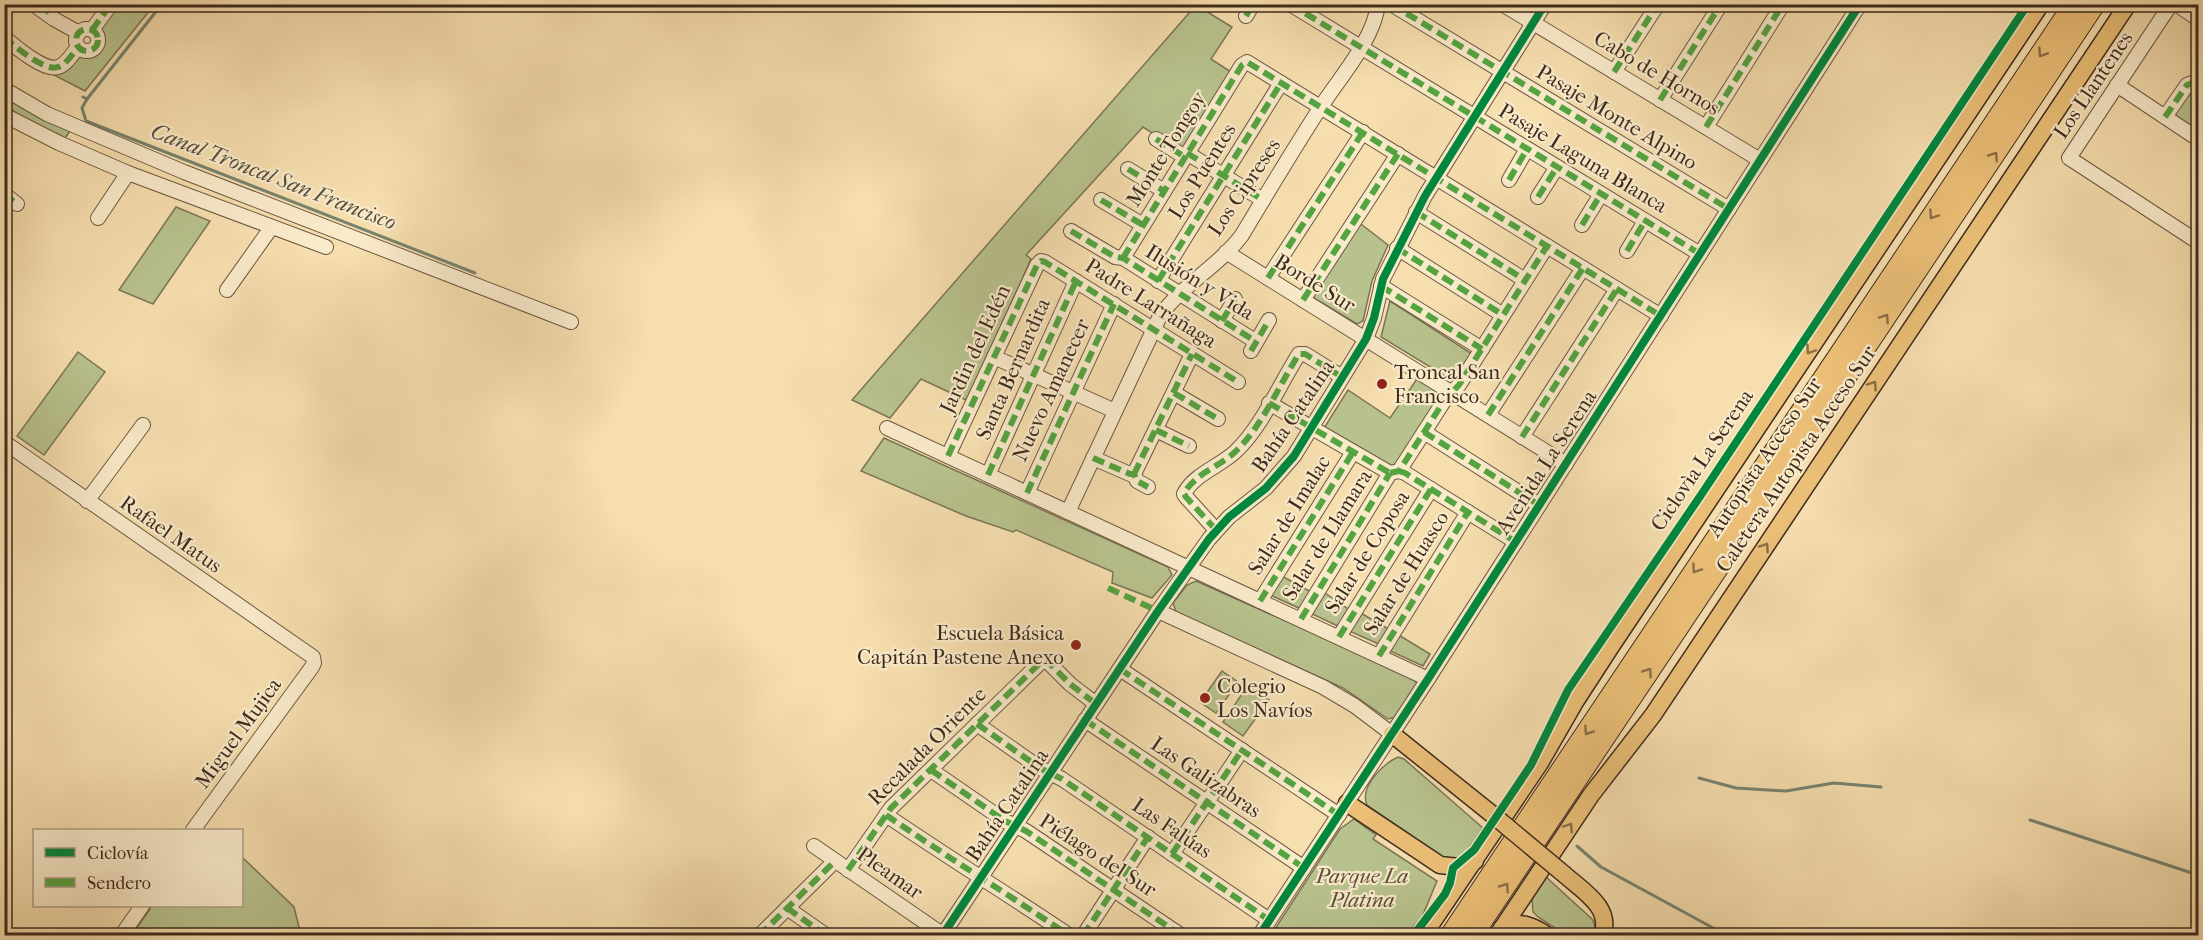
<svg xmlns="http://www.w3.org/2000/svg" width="2203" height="940" font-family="'IM FELL French Canon',serif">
<rect width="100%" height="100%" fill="#f6deae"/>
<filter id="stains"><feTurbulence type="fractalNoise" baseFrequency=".00333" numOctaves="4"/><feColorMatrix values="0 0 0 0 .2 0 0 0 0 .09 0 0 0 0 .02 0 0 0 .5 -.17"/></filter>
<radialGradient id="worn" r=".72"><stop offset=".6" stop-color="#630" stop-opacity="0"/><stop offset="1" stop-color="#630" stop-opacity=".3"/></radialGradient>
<!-- green -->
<g fill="#b8c28e" stroke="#7b7656" stroke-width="1.5">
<path d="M116 5H154L85 91 52 74 79 54C90 57 97 53 101 43L97 28Z"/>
<polygon points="1196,5 1232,27 1211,59 1231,72 1182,152 1143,127 1026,255 1031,259 968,401 921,379 890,418 852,400"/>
<polygon points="2195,90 2198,92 2198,131 2174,114 2189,91"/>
<polygon points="4,97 7,99 70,131 65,138 28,121 5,105"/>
<polygon points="176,207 210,221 153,304 119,290"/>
<polygon points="1357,221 1388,245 1372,281 1363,321 1357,324 1314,298 1313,291"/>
<polygon points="1390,301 1472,354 1453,381 1381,337"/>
<polygon points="78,352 105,372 44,455 17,436"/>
<polygon points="1417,379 1443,395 1397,468 1390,470 1324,428 1348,390 1390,418"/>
<polygon points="884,438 1168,567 1172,575 1152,598 1112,583 1113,572 1016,530 1013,532 966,516 861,471"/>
<polygon points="1280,575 1313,593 1303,610 1268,594"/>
<polygon points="1196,581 1411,677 1418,684 1396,717 1388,719 1343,688 1176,612 1173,603 1187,585"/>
<polygon points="1322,591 1351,611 1342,628 1308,612"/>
<polygon points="1359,612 1390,630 1381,645 1347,630"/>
<polygon points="1397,634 1430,654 1423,666 1388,650"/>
<polygon points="1222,671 1238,682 1216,713 1200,702"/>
<polygon points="1248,685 1269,700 1243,736 1223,722"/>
<path d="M1398 757 1404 759 1483 828C1474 841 1466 858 1449 861L1367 805C1359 787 1383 764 1398 757Z"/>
<polygon points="1354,819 1376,835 1373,839 1437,881 1422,917 1406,935 1271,935 1340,829"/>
<polygon points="242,857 294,907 301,935 132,935 152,906 242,906"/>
<polygon points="1545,876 1593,920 1595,927 1591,935 1566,935 1538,917 1533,912 1532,899"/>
</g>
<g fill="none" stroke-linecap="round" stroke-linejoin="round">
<!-- stream -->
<g stroke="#77836f" stroke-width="3">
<polyline points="83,97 87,99 82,108 86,121 475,273"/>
<polyline points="87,99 162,4"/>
<polyline points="1699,778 1736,788 1786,791 1834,783 1881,787"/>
<polyline points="2030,820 2198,875"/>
<polyline points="1577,846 1601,867 1728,936"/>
</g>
<!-- minor casing -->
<g stroke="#6c5841" stroke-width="16">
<g id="minor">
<polyline points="33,4 54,19 79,33"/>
<polyline points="1290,4 1700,254"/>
<polyline points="1391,4 1729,209"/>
<polyline points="1502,4 1760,160"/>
<polyline points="2171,4 2069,158 2198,242"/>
<polyline points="2176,4 2198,19"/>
<polyline points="2198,4 2198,5"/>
<polyline points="1246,16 1253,4"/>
<circle cx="87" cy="40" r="11"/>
<polyline points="92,30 111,4"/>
<path d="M4 37C14 46 45 72 58 67 66 65 73 53 78 47"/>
<polyline points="1614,72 1658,4"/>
<polyline points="2117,85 2198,139"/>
<polyline points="4,89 47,114 184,172 571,322"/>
<polyline points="1660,100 1721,4"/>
<polyline points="4,115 59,143 128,173 326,247"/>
<polyline points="2165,117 2187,85 2192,83 2198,87"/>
<polyline points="1706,127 1783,4"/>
<polyline points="1156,139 1185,157"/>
<polyline points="1187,153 1263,200"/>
<polyline points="1128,169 1164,191"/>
<polyline points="1509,180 1527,149"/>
<polyline points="4,194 17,204"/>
<polyline points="1538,197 1557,167"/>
<polyline points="1101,200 1143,225"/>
<polyline points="1416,212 1525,280"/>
<polyline points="98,218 128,173"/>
<polyline points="1582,225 1601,194"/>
<polyline points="1071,231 1115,257 1123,258 1255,341"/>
<polyline points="1397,248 1503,315"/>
<polyline points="1627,251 1645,221"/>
<polyline points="1226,252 1566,464"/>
<polyline points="1123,258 1242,65 1247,62 1661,316"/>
<polyline points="1268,278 1363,132"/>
<polyline points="1158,281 1281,83"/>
<polyline points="1381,286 1482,349"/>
<polyline points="227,290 271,228"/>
<polyline points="1303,300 1398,154"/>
<polyline points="1222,321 1235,299"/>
<polyline points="1251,351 1269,320"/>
<polyline points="994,357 1115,411"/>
<polyline points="1174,393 1218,419"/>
<polyline points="1269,403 1390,473"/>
<polyline points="1488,415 1583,268"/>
<polyline points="887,428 1428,679"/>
<polyline points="1156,430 1189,446"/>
<polyline points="1424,432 1539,505"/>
<polyline points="1522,437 1617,289"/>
<polyline points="4,442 313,657 314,663 312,667 193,830"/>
<polyline points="948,456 1037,265 1041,261 1045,262 1238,382"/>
<polyline points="1093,458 1130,474 1134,474 1137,481 1148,487"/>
<polyline points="1399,471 1405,473 1516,542"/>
<polyline points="1390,473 1399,471 1446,398 1459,385 1547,246"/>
<polyline points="1134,474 1192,354"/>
<polyline points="988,475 1076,281"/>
<polyline points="1027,493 1114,304"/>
<polyline points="87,501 143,425"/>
<path d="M1068 512 1160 316C1183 284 1219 266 1242 235 1268 192 1294 148 1322 105 1341 76 1374 39 1378 4"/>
<path d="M1216 530 1186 497 1184 494C1193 475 1220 466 1235 452 1262 427 1279 385 1299 354H1305L1342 377"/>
<polyline points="1260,601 1353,452"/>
<polyline points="1158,611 1323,687 1355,706 1392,734"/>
<polyline points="1301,619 1390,473"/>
<polyline points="1339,637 1431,489"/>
<polyline points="1379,656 1468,512"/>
<polyline points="1120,669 1339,815"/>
<polyline points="1085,720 1304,868"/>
<polyline points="977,724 1040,768 1062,779 1269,920"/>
<polyline points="931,770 1005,821 1026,831 1182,936"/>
<path d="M886 815C946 856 1009 895 1070 936"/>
<polyline points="814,846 942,934"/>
<polyline points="1172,854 1242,750"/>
<polyline points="848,870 891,808 1042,661 1048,662 1070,684 1096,704"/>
<polyline points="787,908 827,936"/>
<polyline points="121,936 142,906"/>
<polyline points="759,936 835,861"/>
<polyline points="942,936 1158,611 1209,539 1229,517 1266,488 1294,456 1366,339 1374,318 1383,279 1425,196 1545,4"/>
<polyline points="1083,936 1148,837"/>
<polyline points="1259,936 1428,679 1860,4"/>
</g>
</g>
<!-- major casing -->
<g stroke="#3e2b1d" stroke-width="19">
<g id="major">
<polyline points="1392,734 1493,815"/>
<polyline points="1347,803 1440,865 1459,867 1475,861"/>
<path d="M1565 875C1583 891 1613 908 1602 936"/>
<path d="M1502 928C1519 920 1532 925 1548 936"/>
<polyline points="1423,936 1540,763 1575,702 1612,645 2041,4"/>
<polyline points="1497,936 1591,795 1653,715 2128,4"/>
</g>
</g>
<!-- highway casing -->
<g stroke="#3e2b1d" stroke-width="22">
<g id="highway">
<polyline points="1450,936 2074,4"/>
<polyline points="1472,936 2095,4"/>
</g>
</g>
<!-- minor -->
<use href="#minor" stroke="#f9eaca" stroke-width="14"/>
<!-- major -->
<use href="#major" stroke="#ebbf77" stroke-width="16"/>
<!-- highway -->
<use href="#highway" stroke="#ebbf77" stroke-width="20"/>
<!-- major-bridge casing -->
<g stroke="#3e2b1d" stroke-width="19" stroke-linecap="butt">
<polyline id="major-bridge" points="1493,815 1565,875"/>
</g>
<!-- major-bridge -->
<use href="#major-bridge" stroke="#ebbf77" stroke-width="16"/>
<!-- quiet -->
<g stroke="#54a441" stroke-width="6" stroke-dasharray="12 6" stroke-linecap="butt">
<polyline points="1290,4 1700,254"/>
<polyline points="1391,4 1729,209"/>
<polyline points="45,13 51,4"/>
<polyline points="1246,16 1253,4"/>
<circle cx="87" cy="40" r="11"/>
<polyline points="92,30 111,4"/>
<path d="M4 37C14 46 45 72 58 67 66 65 73 53 78 47"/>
<polyline points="1614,72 1658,4"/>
<polyline points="1660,100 1721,4"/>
<polyline points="2165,117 2187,85 2192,83 2198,87"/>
<polyline points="1706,127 1783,4"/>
<polyline points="1156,139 1185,157"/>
<polyline points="1187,153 1263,200"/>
<polyline points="1128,169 1164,191"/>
<polyline points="1509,180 1527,149"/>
<polyline points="4,194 17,204"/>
<polyline points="1538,197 1557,167"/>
<polyline points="1101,200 1143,225"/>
<polyline points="1416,212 1525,280"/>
<polyline points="1582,225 1601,194"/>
<polyline points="1071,231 1115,257 1123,258 1255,341"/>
<polyline points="1397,248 1503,315"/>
<polyline points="1627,251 1645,221"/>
<polyline points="1123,258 1242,65 1247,62 1661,316"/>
<polyline points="1268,278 1363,132"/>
<polyline points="1158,281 1281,83"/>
<polyline points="1381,286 1482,349"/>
<polyline points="1303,300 1398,154"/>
<polyline points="1222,321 1235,299"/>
<polyline points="1251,351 1269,320"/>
<polyline points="1174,393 1218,419"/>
<polyline points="1269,403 1390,473"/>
<polyline points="1488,415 1583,268"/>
<polyline points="1156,430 1189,446"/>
<polyline points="1424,432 1539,505"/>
<polyline points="1522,437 1617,289"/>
<polyline points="948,456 1037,265 1041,261 1045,262 1238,382"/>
<polyline points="1093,458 1130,474 1134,474 1137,481 1148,487"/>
<polyline points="1399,471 1405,473 1516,542"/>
<polyline points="1390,473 1399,471 1446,398 1459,385 1547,246"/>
<polyline points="1134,474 1192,354"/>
<polyline points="988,475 1076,281"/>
<polyline points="1027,493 1114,304"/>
<path d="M1216 530 1186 497 1184 494C1193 475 1220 466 1235 452 1262 427 1279 385 1299 354H1305L1342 377"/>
<polyline points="1108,588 1158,611"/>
<polyline points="1260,601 1353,452"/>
<polyline points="1301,619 1390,473"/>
<polyline points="1339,637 1431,489"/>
<polyline points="1379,656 1468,512"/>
<polyline points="1120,669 1339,815"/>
<polyline points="1085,720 1304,868"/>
<polyline points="977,724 1040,768 1062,779 1269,920"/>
<polyline points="931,770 1005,821 1026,831 1182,936"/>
<path d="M886 815C946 856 1009 895 1070 936"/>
<polyline points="1172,854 1242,750"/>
<polyline points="848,870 891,808 1042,661 1048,662 1070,684 1096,704"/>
<polyline points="787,908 827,936"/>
<polyline points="759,936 835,861"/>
<polyline points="1083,936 1148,837"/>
</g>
<!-- cycleway casing -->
<g stroke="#f9eaca" stroke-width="11">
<g id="cycleway">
<polyline points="942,936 1158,611 1209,539 1229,517 1266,488 1294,456 1366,339 1374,318 1383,279 1425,196 1545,4"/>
<polyline points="1259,936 1428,679 1860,4"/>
<polyline points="1413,936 1445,894 1450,883 1453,868 1474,850 1531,765 1568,690 1701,495 2028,4"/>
</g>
</g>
<!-- cycleway -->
<use href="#cycleway" stroke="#00873e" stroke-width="8"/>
</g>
<!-- one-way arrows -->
<defs><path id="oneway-chevron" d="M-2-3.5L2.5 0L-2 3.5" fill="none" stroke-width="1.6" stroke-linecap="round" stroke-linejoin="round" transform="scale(1.5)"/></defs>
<g stroke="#8c6e46">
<use href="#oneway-chevron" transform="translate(2042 53) rotate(124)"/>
<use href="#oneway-chevron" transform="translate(1994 156) rotate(-56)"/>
<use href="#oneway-chevron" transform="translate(1933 215) rotate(124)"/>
<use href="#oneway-chevron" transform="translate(1885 318) rotate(-56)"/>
<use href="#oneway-chevron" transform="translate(1810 350) rotate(124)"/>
<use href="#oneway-chevron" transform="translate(1873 385) rotate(-56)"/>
<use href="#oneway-chevron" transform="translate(1765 547) rotate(-56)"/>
<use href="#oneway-chevron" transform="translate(1696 569) rotate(124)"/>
<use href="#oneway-chevron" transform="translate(1648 672) rotate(-56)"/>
<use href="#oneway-chevron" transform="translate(1588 731) rotate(124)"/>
<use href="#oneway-chevron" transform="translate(1569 827) rotate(-56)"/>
<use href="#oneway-chevron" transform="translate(1505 887) rotate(-56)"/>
</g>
<!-- markers -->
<g fill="#8f2418" stroke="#f9eaca" stroke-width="2">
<circle cx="1382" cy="384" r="6"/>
<circle cx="1076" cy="645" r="6"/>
<circle cx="1205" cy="698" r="6"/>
</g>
<g text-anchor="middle" stroke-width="4.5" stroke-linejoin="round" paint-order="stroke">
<!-- street labels -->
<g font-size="21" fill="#3e2b1d" stroke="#f9eaca">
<text transform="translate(1657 73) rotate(31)" y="7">Cabo de Hornos</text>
<text transform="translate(2093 85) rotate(-56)" y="7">Los Llantenes</text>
<text transform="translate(1617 117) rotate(31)" y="7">Pasaje Monte Alpino</text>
<text transform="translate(1166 149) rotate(-58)" y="7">Monte Tongoy</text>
<text transform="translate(1583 158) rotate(31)" y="7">Pasaje Laguna Blanca</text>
<text transform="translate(1202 171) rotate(-58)" y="7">Los Puentes</text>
<text transform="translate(1244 187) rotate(-56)" y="7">Los Cipreses</text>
<text transform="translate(1200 282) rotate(32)" y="7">Ilusión y Vida</text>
<text transform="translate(1315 283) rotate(32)" y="7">Borde Sur</text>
<text transform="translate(1151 303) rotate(32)" y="7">Padre Larrañaga</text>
<text transform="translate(975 349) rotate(-65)" y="7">Jardin del Edén</text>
<text transform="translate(1013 369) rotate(-66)" y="7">Santa Bernardita</text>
<text transform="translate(1051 390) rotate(-65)" y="7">Nuevo Amanecer</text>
<text transform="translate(1293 416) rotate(-56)" y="7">Bahía Catalina</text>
<text transform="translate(1764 457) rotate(-56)" y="7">Autopista Acceso Sur</text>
<text transform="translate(1796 459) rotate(-56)" y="7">Caletera Autopista Acceso Sur</text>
<text transform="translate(1702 460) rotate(-56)" y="7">Ciclovìa La Serena</text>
<text transform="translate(1546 462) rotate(-57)" y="7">Avenida La Serena</text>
<text transform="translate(1289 515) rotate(-58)" y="7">Salar de Imalac</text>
<text transform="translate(171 534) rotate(35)" y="7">Rafael Matus</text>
<text transform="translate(1327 535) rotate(-58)" y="7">Salar de Llamara</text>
<text transform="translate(1367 552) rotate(-58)" y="7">Salar de Coposa</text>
<text transform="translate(1406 573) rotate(-58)" y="7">Salar de Huasco</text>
<text transform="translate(238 733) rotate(-54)" y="7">Miguel Mujica</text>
<text transform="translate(927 746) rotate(-45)" y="7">Recalada Oriente</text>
<text transform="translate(1206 777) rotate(34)" y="7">Las Galizabras</text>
<text transform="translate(1007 805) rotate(-56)" y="7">Bahía Catalina</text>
<text transform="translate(1172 828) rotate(34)" y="7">Las Falúas</text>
<text transform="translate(1098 855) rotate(33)" y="7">Piélago del Sur</text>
<text transform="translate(890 873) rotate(35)" y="7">Pleamar</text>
</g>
<!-- poi labels -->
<g font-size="21" fill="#3e2b1d" stroke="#f9eaca" text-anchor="start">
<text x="1394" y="379">Troncal San<tspan x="1394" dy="24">Francisco</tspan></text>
<text x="1064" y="640" text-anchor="end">Escuela Básica<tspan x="1064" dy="24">Capitán Pastene Anexo</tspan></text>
<text x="1217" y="693">Colegio<tspan x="1217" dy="24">Los Navíos</tspan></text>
</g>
<!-- park labels -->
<g font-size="21" font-style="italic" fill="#5c5139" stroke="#f9eaca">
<text x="1362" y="883">Parque La<tspan x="1362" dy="24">Platina</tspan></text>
</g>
<!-- water labels -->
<g font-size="22" font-style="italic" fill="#56503f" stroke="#f9eaca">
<text transform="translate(274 176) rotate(21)" y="8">Canal Troncal San Francisco</text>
</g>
</g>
<!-- margin -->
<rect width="2203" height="940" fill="none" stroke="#f6deae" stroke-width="24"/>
<rect x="6" y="6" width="2191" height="928" fill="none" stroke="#3e2b1d" stroke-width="3"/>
<rect x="12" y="12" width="2179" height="916" fill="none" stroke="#3e2b1d" stroke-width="1.5"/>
<!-- legend -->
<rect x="33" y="829" width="210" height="78" fill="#f9eaca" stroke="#ae9e85" stroke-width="1.5"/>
<rect x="45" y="848" width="30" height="9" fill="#00873e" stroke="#ae9e85" stroke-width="1.5"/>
<text x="87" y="859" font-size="18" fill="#3e2b1d">Ciclovía</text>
<rect x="45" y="878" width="30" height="9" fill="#54a441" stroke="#ae9e85" stroke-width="1.5"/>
<text x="87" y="889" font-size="18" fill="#3e2b1d">Sendero</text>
<rect width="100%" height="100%" filter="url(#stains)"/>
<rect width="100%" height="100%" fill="url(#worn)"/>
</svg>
